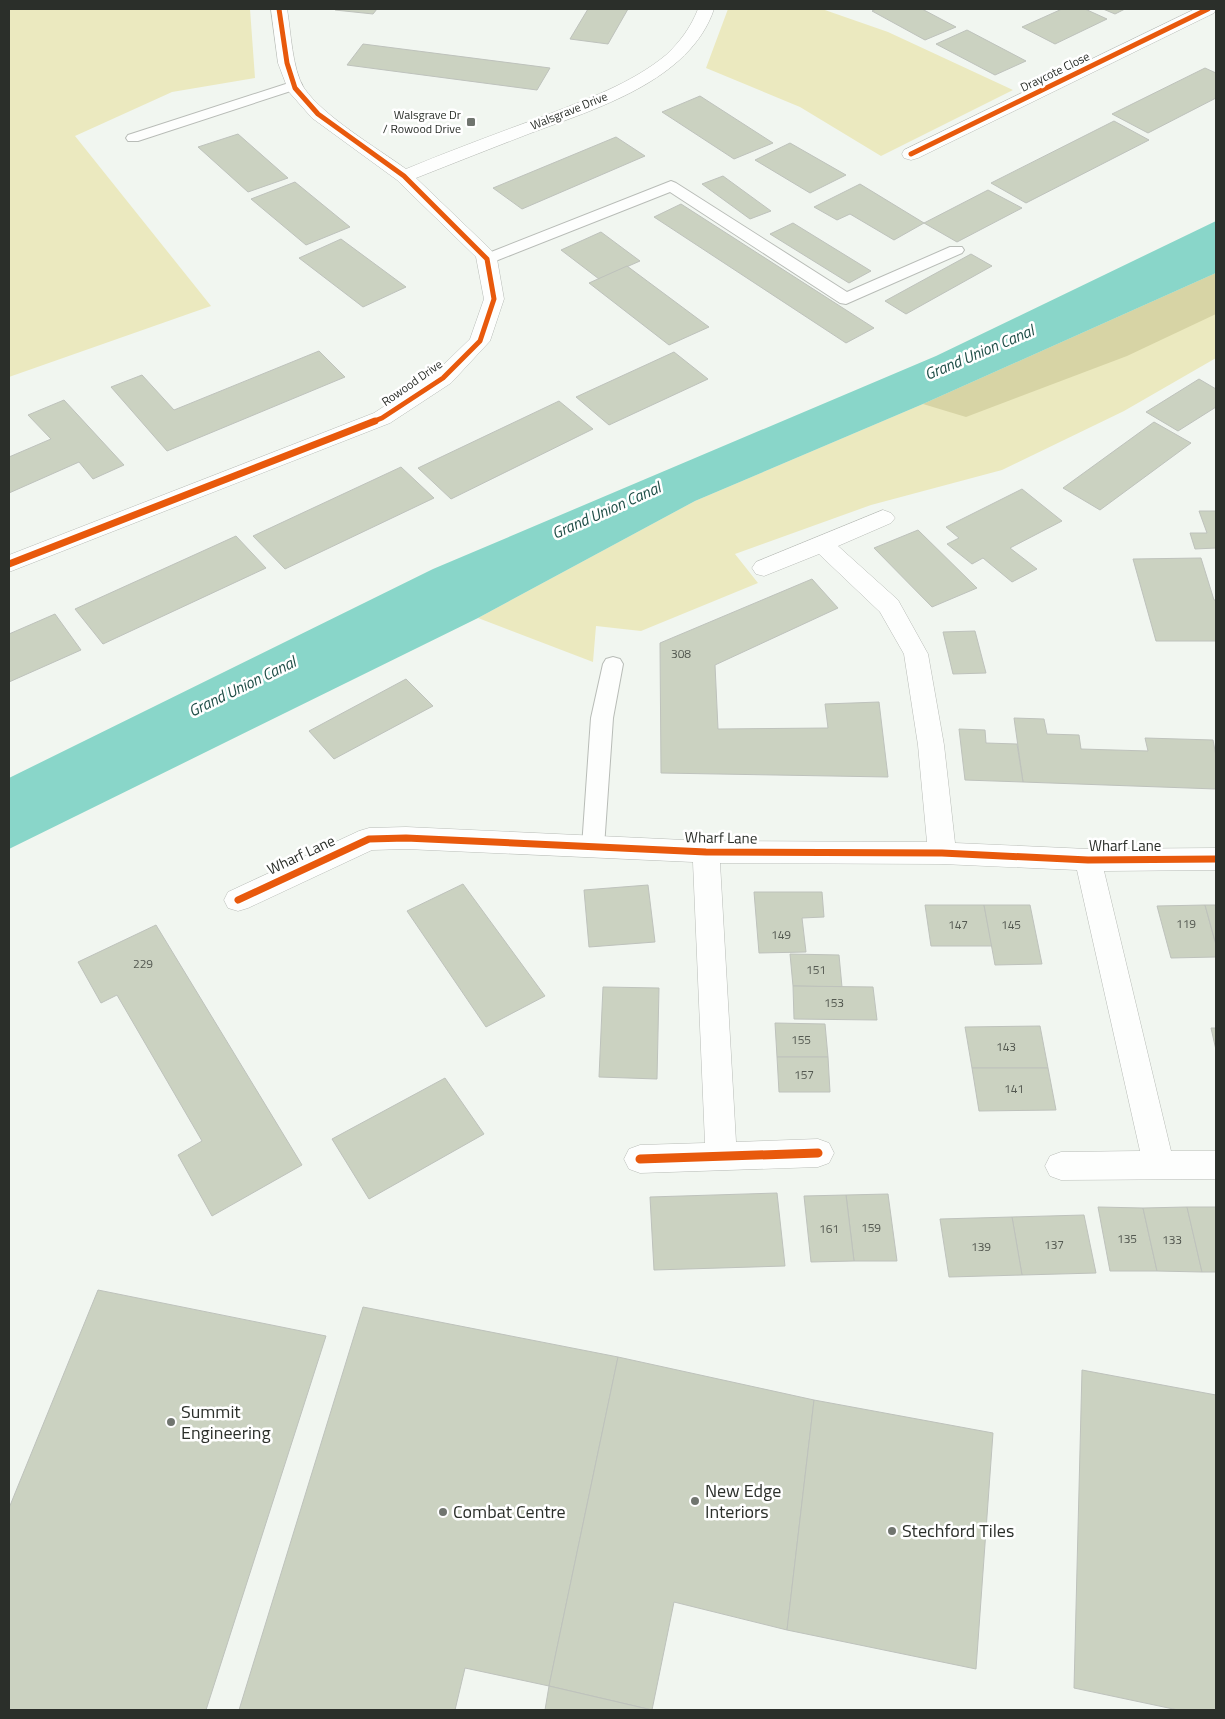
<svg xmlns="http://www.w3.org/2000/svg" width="1225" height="1719" font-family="'Titillium Web',sans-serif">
<rect width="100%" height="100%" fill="#f1f6f0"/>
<!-- green -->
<g fill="#ebe9bf">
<polygon points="9,9 250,9 255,78 172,92 75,136 211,306 9,377"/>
<polygon points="728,9 822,9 888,32 1013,90 881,156 800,107 706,68"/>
<polygon points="1216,273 1216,358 1124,411 1002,470 871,505 735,554 758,583 641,631 596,626 593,662 478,618 695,501 923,404"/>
</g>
<!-- forest -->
<polygon fill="#d7d4a5" points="1216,273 1216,314 1127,356 966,417 923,404"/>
<!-- water -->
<polygon fill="#89d6c9" points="1216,221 1216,273 923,404 695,501 478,618 9,849 9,778 433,569 936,356"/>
<!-- building -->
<g fill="#cbd2c1" stroke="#bec2bc">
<polygon points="336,9 377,9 373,14 335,10"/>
<polygon points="588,9 628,9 608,44 570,39"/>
<polygon points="876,9 922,9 956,27 925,40 872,11"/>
<polygon points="1062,9 1085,9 1107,19 1055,44 1022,27"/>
<polygon points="1103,9 1125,9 1115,14"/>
<polygon points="967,30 1026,61 995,75 936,44"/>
<polygon points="363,44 550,68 537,90 347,65"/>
<polygon points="1205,68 1216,73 1216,98 1148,133 1112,114"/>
<polygon points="700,96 773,143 734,159 662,112"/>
<polygon points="1114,121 1149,140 1026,203 991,183"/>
<polygon points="238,134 288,178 248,192 198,147"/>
<polygon points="616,137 645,156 522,209 493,188"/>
<polygon points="790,143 846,175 810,193 755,160"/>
<polygon points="723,176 771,211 750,219 702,184"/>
<polygon points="295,182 350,227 306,245 251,199"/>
<polygon points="860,184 924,223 894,240 850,214 837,220 814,207"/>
<polygon points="988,190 1022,208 957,242 924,223"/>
<polygon points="681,204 874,328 846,343 654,217"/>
<polygon points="793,223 871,271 849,283 770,234"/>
<polygon points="601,232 640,261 599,279 561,250"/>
<polygon points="341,239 406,287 363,307 299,258"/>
<polygon points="971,254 992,266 906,314 885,301"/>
<polygon points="627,266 709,327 669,345 589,283"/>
<polygon points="319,351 345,377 167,451 111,387 142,375 174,410"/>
<polygon points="674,352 708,379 609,425 576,397"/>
<polygon points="1199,379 1216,389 1216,407 1178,431 1146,412"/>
<polygon points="64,400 124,465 93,479 79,462 9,493 9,457 51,439 28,415"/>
<polygon points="559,401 593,429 451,499 418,468"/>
<polygon points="1154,422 1191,443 1100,510 1063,488"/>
<polygon points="401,467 434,498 285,569 253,536"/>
<polygon points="1022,489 1062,521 1010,548 1037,569 1012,582 983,558 972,564 947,544 959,538 946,527"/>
<polygon points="1199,511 1216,511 1216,548 1195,549 1190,533 1207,533"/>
<polygon points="918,530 977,588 932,607 874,548"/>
<polygon points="236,536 266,568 103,644 75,609"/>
<polygon points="1201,558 1214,600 1216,600 1216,641 1156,641 1133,559"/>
<polygon points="812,579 838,608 715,665 718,729 828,728 825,704 879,702 888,777 661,773 660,643"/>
<polygon points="55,614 81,650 9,682 9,634"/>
<polygon points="975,631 986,673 953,674 943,632"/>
<polygon points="406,679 433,706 334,759 309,731"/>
<polygon points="1014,718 1044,719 1047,734 1079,735 1081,749 1148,751 1145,738 1213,740 1216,756 1216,789 1023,782"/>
<polygon points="959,729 985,730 986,743 1017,744 1023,782 965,780"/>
<polygon points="463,884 545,996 486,1027 407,911"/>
<polygon points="648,885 655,942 589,947 584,890"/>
<polygon points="754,892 822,892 824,917 802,918 806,952 759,953"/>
<polygon points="925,905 984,905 992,946 931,946"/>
<polygon points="984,905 1030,905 1042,964 995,965"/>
<polygon points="1205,905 1216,945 1216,957 1171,958 1157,906"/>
<polygon points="1205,905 1216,905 1216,941 1215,941"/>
<polygon points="156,925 302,1165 212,1216 178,1155 202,1141 117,995 101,1003 78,962"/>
<polygon points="790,954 839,955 842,987 793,986"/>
<polygon points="793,986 873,987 877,1020 794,1019"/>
<polygon points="603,987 659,988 657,1079 599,1077"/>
<polygon points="775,1023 825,1024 828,1057 777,1057"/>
<polygon points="1040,1026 1048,1068 972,1068 965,1027"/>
<polygon points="1211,1028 1216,1028 1216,1050"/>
<polygon points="777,1057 828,1057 830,1092 779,1092"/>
<polygon points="972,1068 1048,1068 1056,1110 979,1111"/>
<polygon points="445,1078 484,1134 369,1199 332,1139"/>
<polygon points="777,1193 785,1266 654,1270 650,1197"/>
<polygon points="888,1194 897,1261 854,1261 846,1195"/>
<polygon points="846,1195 854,1261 811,1262 804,1196"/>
<polygon points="1098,1207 1143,1208 1157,1271 1110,1271"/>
<polygon points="1187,1207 1202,1272 1157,1271 1143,1208"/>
<polygon points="1187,1207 1216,1207 1216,1272 1202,1272"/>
<polygon points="1084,1215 1096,1273 1022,1275 1012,1217"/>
<polygon points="1012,1217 1022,1275 949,1277 940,1219"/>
<polygon points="98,1290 326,1336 206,1710 9,1710 9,1508"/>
<polygon points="363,1307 618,1357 549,1686 465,1668 455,1710 239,1710"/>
<polygon points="618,1357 814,1400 787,1630 674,1602 652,1710 549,1686"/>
<polygon points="1082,1370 1216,1395 1216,1710 1178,1710 1074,1688"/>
<polygon points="814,1400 993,1433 976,1669 787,1630"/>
<polygon points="549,1686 652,1710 545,1710"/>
</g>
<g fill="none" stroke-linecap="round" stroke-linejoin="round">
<!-- service casing -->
<g stroke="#b8bcb7" stroke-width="2">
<g id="service">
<polygon points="295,81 300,82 302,85 300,88 138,141 128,141 126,138 128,135"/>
<polygon points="671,181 676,183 847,292 950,247 962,247 964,250 962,253 846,304 840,303 670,192 493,262 481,262 479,259 481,256"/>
<polygon points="613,657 620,659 623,664 613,718 604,847 601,853 593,856 585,853 582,847 591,718 603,664 606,659"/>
</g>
</g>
<!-- minor casing -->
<g stroke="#b8bcb7" stroke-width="1">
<g id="minor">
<polygon points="1195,9 1216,9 1214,13 918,158 911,160 904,158 902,154 904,150"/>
<polygon points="883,510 891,513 895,518 891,523 838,546 898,600 928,654 944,745 955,843 1088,849 1216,848 1216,870 1104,871 1171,1151 1216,1151 1216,1179 1061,1180 1050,1176 1045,1166 1050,1156 1061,1152 1140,1151 1077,870 942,864 720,863 736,1142 818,1139 829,1143 834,1153 829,1163 818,1167 640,1173 629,1169 624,1159 629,1149 640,1145 705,1143 693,862 406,849 372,850 248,908 238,911 228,908 224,900 228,892 359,831 369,828 406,827 706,841 927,842 918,745 904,654 880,612 819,554 764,576 756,574 752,568 756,562"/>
</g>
</g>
<!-- tertiary casing -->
<g stroke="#b8bcb7" stroke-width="1">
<path id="tertiary" d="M271 9H287C291 31 292 69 304 88 323 116 377 148 406 169 452 150 498 133 544 116 585 100 631 84 666 55 680 42 691 27 698 9H714C690 81 595 109 531 133 492 148 454 163 416 178L491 250 497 259 504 299 490 341 451 383 390 423 9 572V555L374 413 435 373 470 339 484 299 476 257 397 180 312 118 289 92 278 63Z"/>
</g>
<!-- service -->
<use href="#service" fill="#fdfefd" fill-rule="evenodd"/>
<!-- minor -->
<use href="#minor" fill="#fdfefd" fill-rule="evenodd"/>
<!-- tertiary -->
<use href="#tertiary" fill="#fdfefd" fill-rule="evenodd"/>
<!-- cycleway-far2 casing -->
<g stroke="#fff" stroke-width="7">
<g id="cycleway-far2">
<polyline points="279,9 287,63 295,88 318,114 404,176 487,259 494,299 480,341 443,378 382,418 372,422"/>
<polyline points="911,154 1208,9"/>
</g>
</g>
<!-- cycleway-far1 casing -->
<g stroke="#fff" stroke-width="10">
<g id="cycleway-far1">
<polyline points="9,564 375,421"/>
<polyline points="238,900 369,839 406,838 706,852 942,853 1088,860 1216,859"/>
</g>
</g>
<!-- cycleway casing -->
<g stroke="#fff" stroke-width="12">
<polyline id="cycleway" points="640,1159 818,1153"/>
</g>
<!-- cycleway-far2 -->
<use href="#cycleway-far2" stroke="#e8590c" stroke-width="5"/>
<!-- cycleway-far1 -->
<use href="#cycleway-far1" stroke="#e8590c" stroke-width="7"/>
<!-- cycleway -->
<use href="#cycleway" stroke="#e8590c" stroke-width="9"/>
</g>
<!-- markers -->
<g fill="#70756f" stroke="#fff" stroke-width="2">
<rect x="466" y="117" width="10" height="10" rx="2.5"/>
<circle cx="171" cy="1422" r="5"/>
<circle cx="695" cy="1501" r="5"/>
<circle cx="443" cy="1512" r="5"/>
<circle cx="892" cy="1531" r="5"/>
</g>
<g text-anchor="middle" stroke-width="5" stroke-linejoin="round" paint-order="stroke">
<!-- far-street labels -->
<g font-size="12" fill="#2b2f2a" stroke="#fff">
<text transform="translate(1055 72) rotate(-26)" y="4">Draycote Close</text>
<text transform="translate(569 111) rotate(-22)" y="4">Walsgrave Drive</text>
<text transform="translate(412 383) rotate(-35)" y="4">Rowood Drive</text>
</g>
<!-- far-poi labels -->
<g font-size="12" fill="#2b2f2a" stroke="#fff" text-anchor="end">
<text x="461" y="119">Walsgrave Dr<tspan x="461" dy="14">/ Rowood Drive</tspan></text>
</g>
<!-- number labels -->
<g font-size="12" fill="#535850">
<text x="681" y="658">308</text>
<text x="1186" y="928">119</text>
<text x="958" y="929">147</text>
<text x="1011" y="929">145</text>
<text x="781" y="939">149</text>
<text x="143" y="968">229</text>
<text x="816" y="974">151</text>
<text x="834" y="1007">153</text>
<text x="801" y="1044">155</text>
<text x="1006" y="1051">143</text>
<text x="804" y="1079">157</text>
<text x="1014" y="1093">141</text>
<text x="871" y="1232">159</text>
<text x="829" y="1233">161</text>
<text x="1127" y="1243">135</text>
<text x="1172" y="1244">133</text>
<text x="1054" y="1249">137</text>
<text x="981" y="1251">139</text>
</g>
<!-- street labels -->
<g font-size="15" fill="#2b2f2a" stroke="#fff">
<text transform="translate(721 838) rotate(1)" y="5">Wharf Lane</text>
<text x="1125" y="851">Wharf Lane</text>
<text transform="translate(301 855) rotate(-25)" y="5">Wharf Lane</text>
</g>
<!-- water labels -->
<g font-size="16" font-style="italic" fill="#1e4d46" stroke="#fff">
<text transform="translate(979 352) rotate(-23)" y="6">Grand Union Canal</text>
<text transform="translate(606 510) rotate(-24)" y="6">Grand Union Canal</text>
<text transform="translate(242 686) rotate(-26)" y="6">Grand Union Canal</text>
</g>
<!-- near-poi labels -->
<g font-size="18" fill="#2b2f2a" stroke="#fff" text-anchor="start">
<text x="181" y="1418">Summit<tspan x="181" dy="21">Engineering</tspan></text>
<text x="705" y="1497">New Edge<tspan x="705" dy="21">Interiors</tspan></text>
<text x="453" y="1518">Combat Centre</text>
<text x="902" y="1537">Stechford Tiles</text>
</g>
</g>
<!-- border -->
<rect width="1225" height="1719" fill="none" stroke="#2b2f2a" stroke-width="20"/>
</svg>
